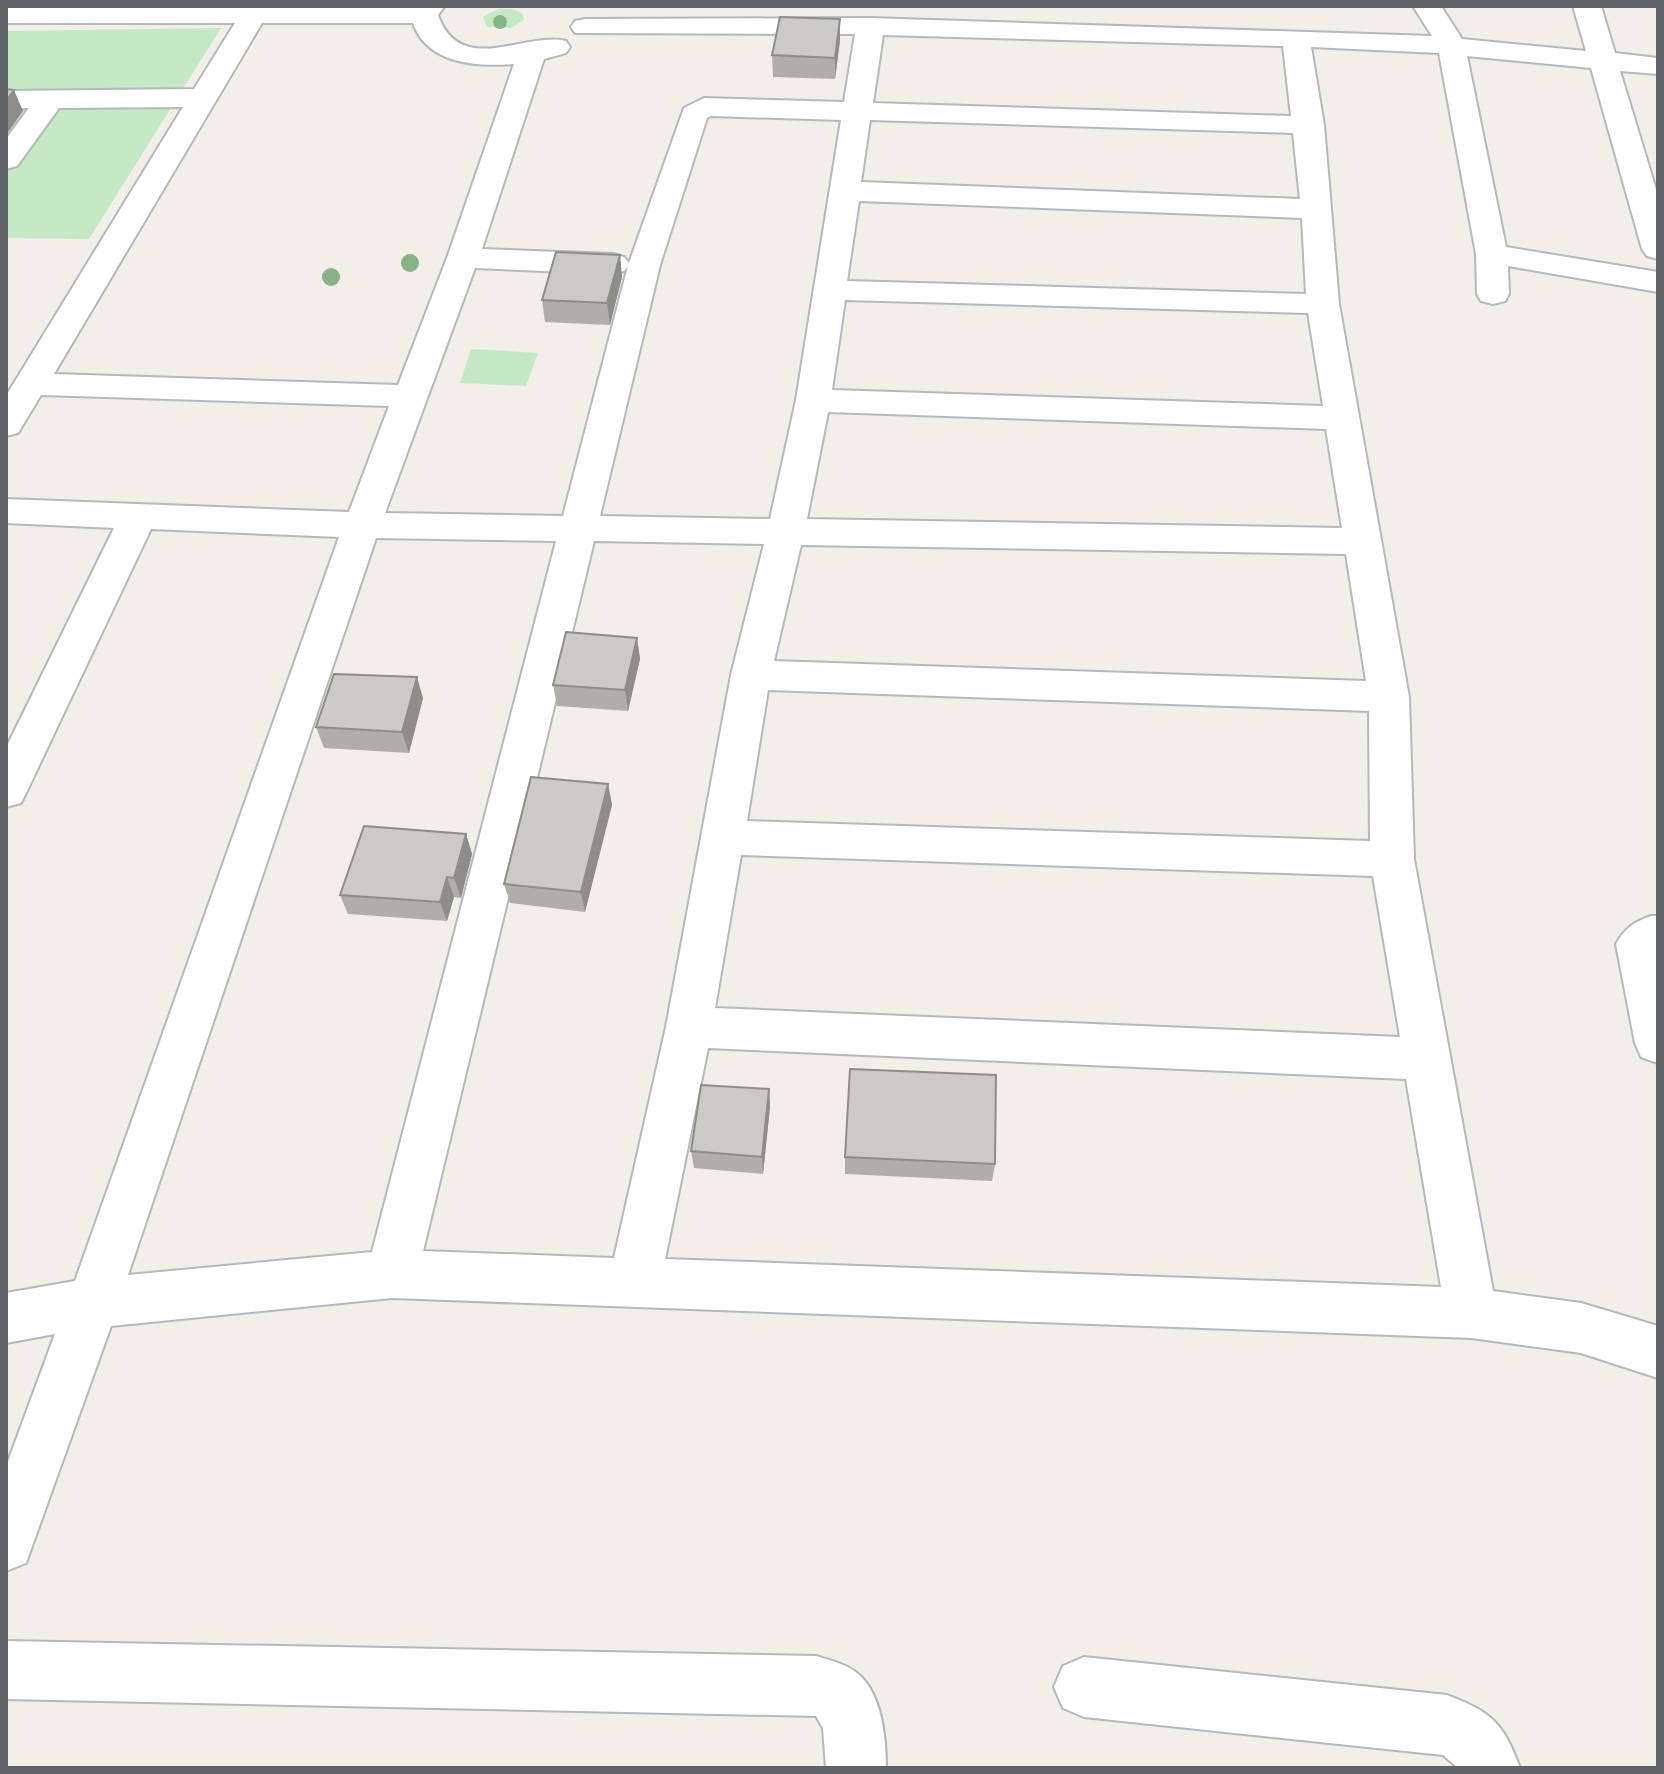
<svg xmlns="http://www.w3.org/2000/svg" width="1664" height="1774" font-family="'Work Sans',sans-serif">
<rect width="100%" height="100%" fill="#f1efe8"/>
<!-- green -->
<g fill="#c5e8c5">
<polygon points="498,9 512,9 522,13 524,20 511,28 487,27 483,17"/>
<polygon points="221,28 89,239 6,238 6,31"/>
<polygon points="471,349 538,353 526,386 460,383"/>
</g>
<g fill="none" stroke-linecap="round" stroke-linejoin="round">
<!-- minor casing -->
<g stroke="#b5b8bc" stroke-width="4">
<g id="minor">
<path d="M445 6 438 15C460 78 526 31 566 41L570 47 566 53 544 59 482 249 613 254 624 257 629 263 684 108 704 98 844 102 855 34 575 33 571 27 575 21 585 19 870 18 1432 36 1413 6H1441L1462 39 1586 51 1573 6H1601L1615 53 1658 58V74L1620 71 1658 196V259L1647 256 1642 249 1591 68 1467 56 1506 247 1658 272V292L1508 266 1509 294 1505 301 1493 304 1481 301 1477 294 1476 254 1439 53 1311 47 1324 125 1339 304 1409 697 1414 859 1493 1291 1581 1303 1658 1326V1378L1581 1353 1471 1338 392 1298 111 1326 26 1563 6 1571V1467L55 1334 6 1343V1293L75 1281 339 537 151 529 27 791 21 803 6 807V748L114 528 6 523V499L349 512 389 406 41 395 18 433 6 436V396L183 107 59 108 17 166 6 169V139L29 108 6 109V91L194 89 235 23H6V7ZM262 23H413C427 64 477 67 514 64L447 258 398 385 54 374ZM883 35 1283 46 1291 116 873 103ZM711 116 841 120 796 400 770 519 600 516 660 265 707 118ZM870 120 1293 133 1300 199 861 182ZM859 201 1302 218 1306 294 847 281ZM628 266 563 516 385 513 475 268 613 274 624 271ZM845 300 1308 313 1323 406 832 390ZM828 412 1326 429 1342 528 807 519ZM376 538 556 541 372 1252 128 1275ZM594 541 764 544 731 675 666 1027 614 1258 423 1251ZM801 545 1346 554 1366 681 774 661ZM768 690 1369 711 1370 841 747 821ZM741 855 1373 876 1400 1037 715 1008ZM708 1048 1406 1079 1441 1287 665 1259Z"/>
<path d="M1651 916H1658V1063L1641 1057 1635 1043 1616 944C1625 928 1634 922 1651 916Z"/>
<path d="M6 1641 816 1656C829 1660 846 1664 857 1673 882 1693 886 1739 886 1768H826L823 1728 816 1716 6 1699Z"/>
<path d="M1084 1657 1447 1695C1492 1712 1503 1723 1520 1768H1458L1443 1755 1084 1717 1063 1708 1054 1687 1063 1666Z"/>
</g>
</g>
<!-- minor -->
<use href="#minor" fill="#fff" fill-rule="evenodd"/>
</g>
<!-- trees -->
<g fill="#89b387">
<circle cx="500" cy="22" r="7"/>
<circle cx="410" cy="263" r="9"/>
<circle cx="331" cy="277" r="9"/>
</g>
<!-- wall -->
<g fill="#afaea9">
<polygon points="840,19 840,40 835,79 773,77 772,55"/>
<polygon points="620,255 622,277 610,325 545,322 542,300"/>
<polygon points="637,638 640,659 628,711 557,706 553,685"/>
<polygon points="423,698 409,753 324,748 316,727"/>
<polygon points="608,784 612,805 585,912 510,903 504,884"/>
<polygon points="466,834 472,854 461,898 454,897 447,921 348,914 340,895"/>
<polygon points="769,1089 770,1107 763,1174 694,1168 691,1151"/>
<polygon points="845,1157 995,1164 992,1181 845,1174"/>
</g>
<!-- shaded-wall -->
<g fill="#8f8d8a">
<polygon points="840,19 840,40 835,79 835,58"/>
<polygon points="14,90 23,111 6,135 6,101"/>
<polygon points="620,255 622,277 610,325 607,303"/>
<polygon points="637,638 640,659 628,711 625,690"/>
<polygon points="417,677 423,698 409,753 402,732"/>
<polygon points="608,784 612,805 585,912 581,892"/>
<polygon points="466,834 472,854 461,898 454,878"/>
<polygon points="447,877 454,897 447,921 440,902"/>
<polygon points="769,1089 770,1107 763,1174 762,1157"/>
</g>
<!-- building -->
<g fill="#cccac5" stroke="#8f8d8a" stroke-width="2">
<polygon points="780,17 840,19 835,58 772,55"/>
<polygon points="6,89 14,90 6,101"/>
<polygon points="556,252 620,255 607,303 542,300"/>
<polygon points="566,632 637,638 625,690 553,685"/>
<polygon points="334,674 417,677 402,732 316,727"/>
<polygon points="531,777 608,784 581,892 504,884"/>
<polygon points="364,826 466,834 454,878 447,877 440,902 340,895"/>
<polygon points="850,1069 996,1075 995,1164 845,1157"/>
<polygon points="701,1085 769,1089 762,1157 691,1151"/>
</g>
<!-- border -->
<rect width="1664" height="1774" fill="none" stroke="#5f6368" stroke-width="16"/>
</svg>
